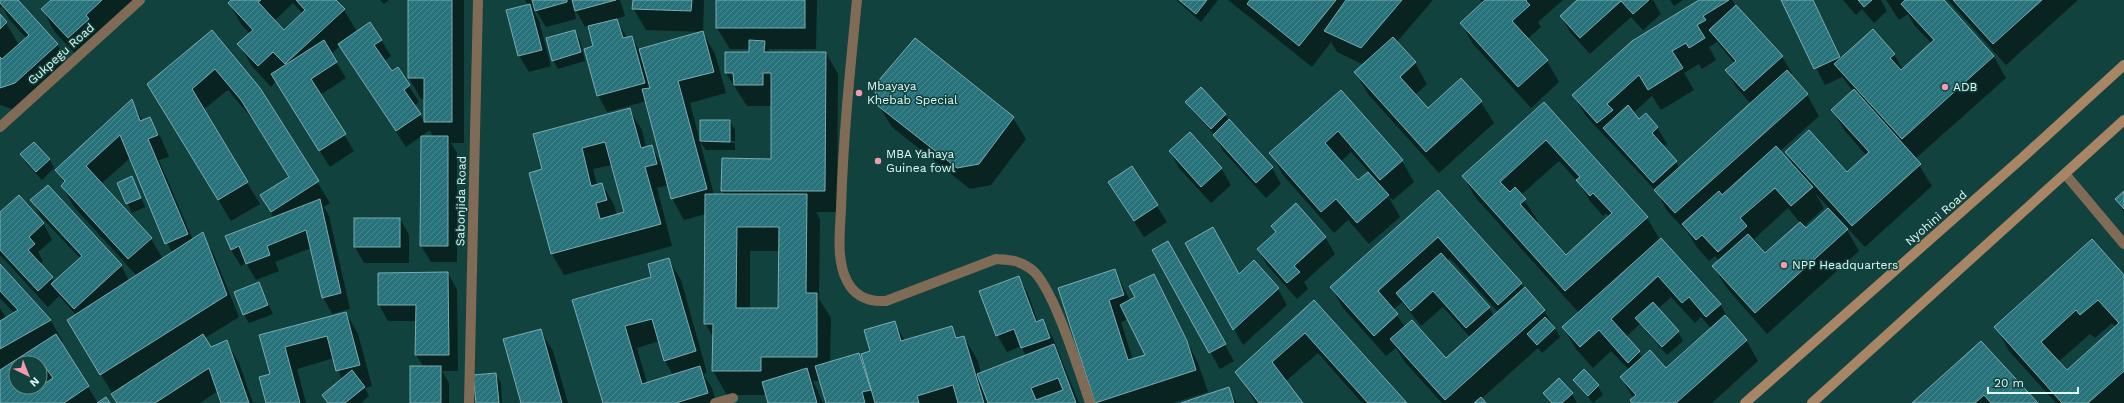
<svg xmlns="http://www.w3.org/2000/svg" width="2124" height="403" font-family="'Work Sans',sans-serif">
<defs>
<pattern id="building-hatch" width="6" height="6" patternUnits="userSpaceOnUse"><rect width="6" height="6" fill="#28737b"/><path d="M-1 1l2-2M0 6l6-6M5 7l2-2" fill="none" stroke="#47888e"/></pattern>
</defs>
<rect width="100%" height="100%" fill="#11423d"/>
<!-- shadow -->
<g fill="#0007" fill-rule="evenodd">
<polygon points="0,0 16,0 57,44 69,66 27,104 12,109 0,105 0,16 6,23 19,45 26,38 9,19 2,6 0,8"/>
<polygon points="53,0 137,0 80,59 54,31 42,9"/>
<path d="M232 0H335L344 10 357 32 381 40 391 56 384 61 392 73 398 68 409 86 419 102 414 106 425 123V99H421L409 78V0H464V143H451L457 153V262H431L421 246 433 137 430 130 406 147 340 46 331 54 346 78 320 95 354 151 330 167 276 81 271 87 251 65 239 44 250 34 241 24 229 3ZM293 3 303 14 284 31 274 21Z"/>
<polygon points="380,0 389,0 384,4"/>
<path d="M525 0H620L625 16 616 19 627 38 632 37 639 50 702 32 646 30 633 8 634 0H704L703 32 715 54 726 93 690 103 700 141 730 121 735 130V141L704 140V142L735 143V150H706L700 142 714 195H725L722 191 772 160V106H747L726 73 750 53V49H730L717 28V0H817L816 49H768L771 53H826L838 74 837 212H816L820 219 819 299 831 318 830 363 859 354 863 362 894 322 905 341 952 328 958 338 964 337 978 361 981 373 1026 356 1021 346 1007 352 997 335 1019 278 1028 294 1038 322 1043 320 1052 336 1079 403H827L820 381H813L823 403H769L766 395H727L713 371V337L705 323 706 214 684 220 672 198 668 185 657 188 672 246 564 275 552 254 531 174 543 170 629 109 642 130 646 148 651 146 663 167 647 101 607 112 598 95 595 47 589 26 585 27 574 7 576 19 546 27 537 12H534L539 21 551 66 529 72 519 56 508 11 528 5ZM612 165 625 213 617 215 614 205 602 184 597 185 593 169ZM750 251H780L779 309H750Z"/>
<polygon points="1176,0 1218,0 1201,22"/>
<polygon points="1228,0 1433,0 1396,43 1415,63 1427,84 1415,95 1428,109 1481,102 1494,123 1439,173 1368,94 1355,72 1364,65 1337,52 1331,42 1312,67"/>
<polygon points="1480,0 1563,0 1538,22 1541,27 1527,39 1547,61 1559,82 1531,108 1473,44 1461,23 1484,3"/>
<polygon points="1579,0 1653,0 1661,14 1643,30 1631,17 1590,54 1570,32 1561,16"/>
<polygon points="1670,0 1683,0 1674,6"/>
<path d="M1701 0H1732L1736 7 1782 57 1792 73 1790 75 1807 95 1819 116 1780 151 1794 167 1786 152 1847 173 1866 155 1845 131 1832 110 1853 91 1842 77 1825 85 1782 1 1783 0H1813L1842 59 1894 54 1903 70 1932 44 1914 25 1908 14 1899 20 1886 0H1943L1994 57 2006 78 1915 159 1932 186 1865 247 1815 193 1824 208 1803 227 1806 229 1847 230 1859 251 1767 334 1726 287 1713 266 1719 261 1715 256 1709 261 1696 246 1688 233 1667 211 1657 192 1586 116 1573 95ZM1717 42 1734 63 1726 70 1736 87 1751 104 1680 168 1663 147 1667 144 1657 127 1639 120 1633 113 1652 96 1661 110 1694 90 1684 73 1699 64 1702 69 1716 60 1709 47ZM1788 208 1800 223 1765 254 1754 239Z"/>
<polygon points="1843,0 1881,0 1887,11 1874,23 1862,9 1856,15"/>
<polygon points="1948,0 2078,0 2006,65"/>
<polygon points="212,31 260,88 330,203 324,207 329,216 350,309 332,314 323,297 311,248 275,262 279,271 256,280 246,263 241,266 231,250 274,218 261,195 290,178 254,121 228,90 203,110 260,204 231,221 161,105"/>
<polygon points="575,32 580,40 585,61 558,69 553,60"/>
<path d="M1341 91 1402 161 1414 182 1393 200 1388 196 1400 217 1369 244 1348 220 1334 233 1283 175 1271 153ZM1351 152 1369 172 1358 182 1340 162Z"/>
<path d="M131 101 143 121 150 118 162 140 169 157 159 160 193 240 202 234 214 255 239 317 205 338 211 348 227 342 239 363 253 403H222L218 391 200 403H118L81 341 76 315 59 296 48 307 0 255V214L43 223 52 240 38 252 43 261 40 264 55 283 81 259 41 217 32 200 121 265 129 281 137 276 74 207 62 186 64 183 57 170ZM130 158 172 253 163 259 151 239 101 184Z"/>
<polygon points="1186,102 1225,115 1272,168 1281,184 1266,198 1223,151 1214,134 1192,111"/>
<path d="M1544 103 1647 218 1660 240 1720 304 1731 324 1746 340 1758 361 1712 403H1632L1633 398 1621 377 1629 370 1611 351 1593 368 1576 349 1563 327 1579 313 1475 197 1463 176ZM1559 161 1579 183 1590 201 1603 216 1606 213 1609 217 1566 256 1536 223 1538 221 1521 195ZM1671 297 1695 323 1701 317 1711 328 1666 369 1643 358 1626 337 1640 324 1667 355 1683 341 1678 332 1658 309Z"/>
<polygon points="879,106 1013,118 1026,139 991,185 970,189 892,127"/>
<polygon points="1170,152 1221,168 1231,185 1211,203 1179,168"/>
<polygon points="21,154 49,159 54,168 42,180 26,163"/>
<polygon points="1132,168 1167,222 1144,237 1109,183"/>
<polygon points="132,178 145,207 132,213 119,183"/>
<path d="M1438 192 1544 310 1560 337 1542 353 1538 348 1481 399 1484 403H1442L1404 361 1396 348 1386 356 1343 308 1331 287ZM1450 258 1498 312 1494 316 1489 308 1447 261ZM1402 302 1421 326 1443 307 1470 337 1446 359 1405 327 1393 310Z"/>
<polygon points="2124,192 2124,212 2116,199"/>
<polygon points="355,219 400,219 409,235 409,263 364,263 355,247"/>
<polygon points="1272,226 1325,237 1335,254 1304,282 1308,289 1297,299 1267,265 1258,249 1276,233"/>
<polygon points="1168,243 1234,361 1220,369 1153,251"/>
<polygon points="1186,243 1239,275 1254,262 1278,289 1287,305 1243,345"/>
<path d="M668 259 681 280 707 373 703 374 712 388 716 403H604L574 300 653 277ZM659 341 665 361 673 375 647 383 637 348Z"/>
<path d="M0 266 51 321 63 342 60 343 98 403H0V308L6 318 14 313 0 298ZM16 363H40V387H16Z"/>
<path d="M1115 270 1130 301 1136 298 1154 275 1198 363 1208 392 1173 403H1096L1059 289ZM1128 319 1146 356 1133 360 1121 322Z"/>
<polygon points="448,273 457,290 458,371 442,371 449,383 449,403 411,403 424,367 416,355 417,321 388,321 379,305"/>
<path d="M2124 277V403H2056L2009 351 1996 327ZM2112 323 2116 327 2067 372 2058 362 2090 334 2095 338Z"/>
<polygon points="259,283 273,314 249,323 244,315"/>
<polygon points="1314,302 1406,403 1362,403 1318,353 1285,382 1301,403 1256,403 1236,372"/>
<polygon points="346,313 358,334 372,386 365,388 369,396 361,403 328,403 323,395 342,380 334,358 297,369 306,403 267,403 271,375 260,336"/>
<polygon points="540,330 553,351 568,403 522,403"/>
<polygon points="1981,342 2036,403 1914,403"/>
<polygon points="495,374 501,383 502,403 477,403"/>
<polygon points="1575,380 1598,386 1603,395 1593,403"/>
<polygon points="1228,388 1237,403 1184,403"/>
<polygon points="1544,393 1572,394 1577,403 1551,403"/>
</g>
<!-- building -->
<g fill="url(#building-hatch)" stroke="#7babb1" fill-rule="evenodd">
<polygon points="0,0 18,0 58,44 15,83 0,88 0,57 2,59 29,35 0,3"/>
<polygon points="51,0 102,0 86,15 89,19 68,38 41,9"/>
<polygon points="231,0 261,0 258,2 284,30 305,10 296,0 336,0 345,9 285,64 273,52 258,66 237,44 253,30 228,3"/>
<polygon points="408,0 452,0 452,122 424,122 424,78 408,78"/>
<polygon points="532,0 567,0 567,2 535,11"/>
<polygon points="572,0 616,0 575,11"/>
<polygon points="633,0 692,0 691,11 632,9"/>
<rect x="716" y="0" width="89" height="28"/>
<polygon points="1179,0 1207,0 1196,14"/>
<polygon points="1250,0 1336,0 1299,46 1247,4"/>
<polygon points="1346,0 1402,0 1361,48 1324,31"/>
<polygon points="1485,0 1527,0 1526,1 1530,5 1512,21 1548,60 1518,87 1460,23"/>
<polygon points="1577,0 1649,0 1633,14 1621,1 1580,38 1560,16"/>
<polygon points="1699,0 1729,0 1703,16 1706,20 1697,25 1705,38 1689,48 1686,43 1672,51 1683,68 1648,90 1639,75 1607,104 1613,110 1597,123 1572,95 1632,41"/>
<polygon points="1781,0 1813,0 1840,57 1814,69"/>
<polygon points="1858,0 1872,0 1864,7"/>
<polygon points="1905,0 1944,0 1994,56 1902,139 1834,64 1873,29 1895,54 1890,58 1901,70 1934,40 1901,4"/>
<polygon points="1953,0 2042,0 1993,44"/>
<polygon points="530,4 542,50 518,56 506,10"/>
<polygon points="1736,5 1783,56 1744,91 1725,70 1736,61 1709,30"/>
<polygon points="0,14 7,22 0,29"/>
<polygon points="617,19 623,38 632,36 645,83 597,96 584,49 593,46 588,26"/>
<polygon points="370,22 382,40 374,45 392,71 398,67 410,85 404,90 421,114 396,131 338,44"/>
<polygon points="212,30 260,88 319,181 271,212 260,195 289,177 241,100 215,69 192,89 248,182 218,200 147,84"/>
<polygon points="575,30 581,52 552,61 546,38"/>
<polygon points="703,31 714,72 678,81 707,189 671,199 642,89 650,88 639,49"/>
<polygon points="1393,37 1416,62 1400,77 1428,108 1461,78 1482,101 1426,152 1354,72"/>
<polygon points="915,38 1014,117 979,164 957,168 878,106 874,86"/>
<polygon points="324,40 337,62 311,79 346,134 319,151 271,74"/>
<polygon points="749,40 765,41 764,52 826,52 825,191 721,191 722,158 771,159 771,73 763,73 763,85 734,85 733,73 725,73 725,52 749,52"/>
<polygon points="1787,70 1808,94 1675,213 1654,190"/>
<polygon points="1201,87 1226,114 1211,129 1185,102"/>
<polygon points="1854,89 1921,164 1852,226 1785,152 1809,130 1847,172 1869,152 1831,110"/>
<polygon points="1341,90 1403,160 1380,180 1338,131 1325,143 1358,180 1368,172 1389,195 1357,223 1336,199 1321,212 1269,153"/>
<polygon points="132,99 140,121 150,117 158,135 148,139 188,234 165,244 120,135 86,166 152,238 128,259 61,186 65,181 55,170"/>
<path d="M1544 102 1648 217 1565 291 1462 176ZM1546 140 1580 177 1576 180 1590 196 1593 193 1612 213 1566 255 1520 204 1526 199 1515 187 1510 192 1500 182Z"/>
<polygon points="1628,105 1639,119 1646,113 1658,127 1652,133 1677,161 1653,183 1603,128"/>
<path d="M630 108 641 148 652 145 657 164 645 167 661 224 551 254 529 173 542 169 533 134ZM605 142 624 212 600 219 596 203 607 200 602 183 591 186 582 148Z"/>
<polygon points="1229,119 1273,167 1256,183 1213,135"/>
<polygon points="700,120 730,120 730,142 700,141"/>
<polygon points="1190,132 1222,168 1201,187 1169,151"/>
<polygon points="421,136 448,136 448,246 420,246"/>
<polygon points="34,142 50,159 36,172 20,154"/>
<polygon points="1776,146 1813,187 1791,206 1775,188 1740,218 1747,226 1718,252 1702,235 1696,240 1682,224 1719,191 1722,195"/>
<polygon points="1132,166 1158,205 1134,221 1108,182"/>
<polygon points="132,176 141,198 126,204 117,183"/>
<polygon points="48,185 122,265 74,309 51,284 82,256 30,200"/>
<polygon points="1438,190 1522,283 1498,305 1438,237 1378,291 1398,314 1374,336 1330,287"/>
<polygon points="2124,191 2124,209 2115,199"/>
<path d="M705 194H807L806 293H817V357H761V371H712L713 324H704ZM737 227H779L778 308H736Z"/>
<polygon points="19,195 44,223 29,237 35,244 28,250 53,277 38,291 0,250 0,212"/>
<polygon points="320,199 341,293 322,298 306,230 267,246 270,255 246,264 239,246 231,250 225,236"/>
<polygon points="1296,203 1326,237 1294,266 1300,272 1287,283 1257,249 1276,232 1271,226"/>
<polygon points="1828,208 1848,229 1755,313 1712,266 1748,234 1765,253 1800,222 1806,228"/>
<rect x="354" y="218" width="46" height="29"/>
<polygon points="1213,227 1239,274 1254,260 1279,288 1233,330 1185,243"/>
<polygon points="203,232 227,295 100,375 67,320"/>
<polygon points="1661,238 1721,304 1706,317 1689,297 1682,303 1658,276 1611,319 1640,351 1628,363 1599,330 1580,347 1562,327"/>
<path d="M2092 239 2124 275V371L2088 403H2062L1994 327ZM2098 300 2119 323 2067 370 2041 342 2076 310 2080 315Z"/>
<polygon points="1168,241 1226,344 1209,353 1152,250"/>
<polygon points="1441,253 1490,307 1466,328 1433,291 1411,311 1396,293"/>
<polygon points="669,258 696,351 664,361 652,319 625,326 642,384 700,366 708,393 676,403 603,403 572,300 651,277 648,264"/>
<polygon points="0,264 51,320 0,349 0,321 18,310 0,291"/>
<polygon points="1115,269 1124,295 1109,300 1128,360 1145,355 1120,305 1135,297 1129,286 1154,274 1187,341 1196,370 1095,403 1058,288"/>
<polygon points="448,272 449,355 415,355 416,305 378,305 378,273"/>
<polygon points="1019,276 1036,322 1043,319 1050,338 1021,348 1014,329 996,336 979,291"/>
<polygon points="259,282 268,305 243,315 234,292"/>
<polygon points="1525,287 1545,310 1445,400 1390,339 1412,320 1446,358"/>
<polygon points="1314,300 1407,403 1368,403 1305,333 1272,362 1303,403 1259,403 1235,372"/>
<polygon points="1653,302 1679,331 1662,347 1635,318"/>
<polygon points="346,312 360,365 336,371 327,336 285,347 300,403 266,403 259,377 270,374 259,335"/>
<polygon points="1725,315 1747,340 1676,403 1632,403 1630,400 1636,395 1620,377 1650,350 1666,368"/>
<polygon points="1545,317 1555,328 1537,345 1527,334"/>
<polygon points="895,321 901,341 952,326 956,338 964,336 984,403 958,403 953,385 917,396 919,403 875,403 861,354 870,351 864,330"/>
<polygon points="541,329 562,403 521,403 503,339"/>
<path d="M56 334 89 386 64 403H0V370ZM16 363H40V366L43 364 53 378 35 390 33 387H16Z"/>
<polygon points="203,334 211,347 227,340 249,403 221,403 209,368 155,403 117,403 111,394"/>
<polygon points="1981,341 2038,403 1991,403 1984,395 1975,403 1912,403"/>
<path d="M1054 344 1076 403H988L977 374ZM1058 378 1063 390 1036 400 1031 388Z"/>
<polygon points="859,353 871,390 862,392 865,403 826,403 815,366"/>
<rect x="410" y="366" width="31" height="37"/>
<polygon points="807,368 817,403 768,403 762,382"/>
<polygon points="1584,369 1599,385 1588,396 1573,380"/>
<polygon points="352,370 365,387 345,403 328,403 322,395"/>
<polygon points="496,373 499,403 476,403 473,375"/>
<polygon points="1559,378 1573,393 1562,403 1552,403 1543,393"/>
<polygon points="1229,387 1234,403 1181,403"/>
<polygon points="106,397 110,403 97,403"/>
<polygon points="1481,397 1486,403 1474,403"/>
</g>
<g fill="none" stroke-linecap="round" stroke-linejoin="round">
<!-- minor -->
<g stroke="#806b56" stroke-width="10">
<path d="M857 0C850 70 843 139 841 209 840 231 836 260 847 281 855 297 869 302 886 301L996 259C1010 260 1019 260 1031 269 1053 285 1080 374 1090 403"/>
<polyline points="2066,175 2124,244"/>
<polyline points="715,403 733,398"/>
</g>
<!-- tertiary -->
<g stroke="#806b56" stroke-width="10">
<polyline points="0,127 140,0"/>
<polyline points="469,403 478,0"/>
</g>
<!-- secondary -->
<g stroke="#a88665" stroke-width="10">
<polyline points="1745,403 2021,159 2124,65"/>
<polyline points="1812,403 2124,120"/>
</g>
</g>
<!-- markers -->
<g fill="#f29aae" stroke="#11423d" stroke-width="1.5">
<circle cx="1945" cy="87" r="4"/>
<circle cx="859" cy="93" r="4"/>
<circle cx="878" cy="161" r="4"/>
<circle cx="1784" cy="265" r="4"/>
</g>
<g text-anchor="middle" stroke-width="3" stroke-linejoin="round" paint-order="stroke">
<!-- street labels -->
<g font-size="12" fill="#e1f9f5" stroke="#11423d">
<text transform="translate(61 54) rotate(-42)" y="4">Gukpegu Road</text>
<text transform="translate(461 201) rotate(-89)" y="4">Sabonjida Road</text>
<text transform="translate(1936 218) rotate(-41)" y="4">Nyohini Road</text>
</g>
<!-- poi labels -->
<g font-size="12" fill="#e1f9f5" stroke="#11423d" text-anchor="start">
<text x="867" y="90">Mbayaya<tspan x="867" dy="14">Khebab Special</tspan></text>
<text x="1953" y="91">ADB</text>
<text x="886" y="158">MBA Yahaya<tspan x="886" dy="14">Guinea fowl</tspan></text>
<text x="1792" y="269">NPP Headquarters</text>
</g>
</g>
<!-- north arrow -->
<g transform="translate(28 375) rotate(137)"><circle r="19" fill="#11423d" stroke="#648b87"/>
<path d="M0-3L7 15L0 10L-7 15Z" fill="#f29aae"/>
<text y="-6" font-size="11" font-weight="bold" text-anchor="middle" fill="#e1f9f5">N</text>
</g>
<!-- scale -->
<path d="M1988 387v6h90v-6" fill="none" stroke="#e1f9f5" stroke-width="2"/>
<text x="1994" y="387" font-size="12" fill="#e1f9f5" stroke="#11423d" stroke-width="3" paint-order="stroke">20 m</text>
</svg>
